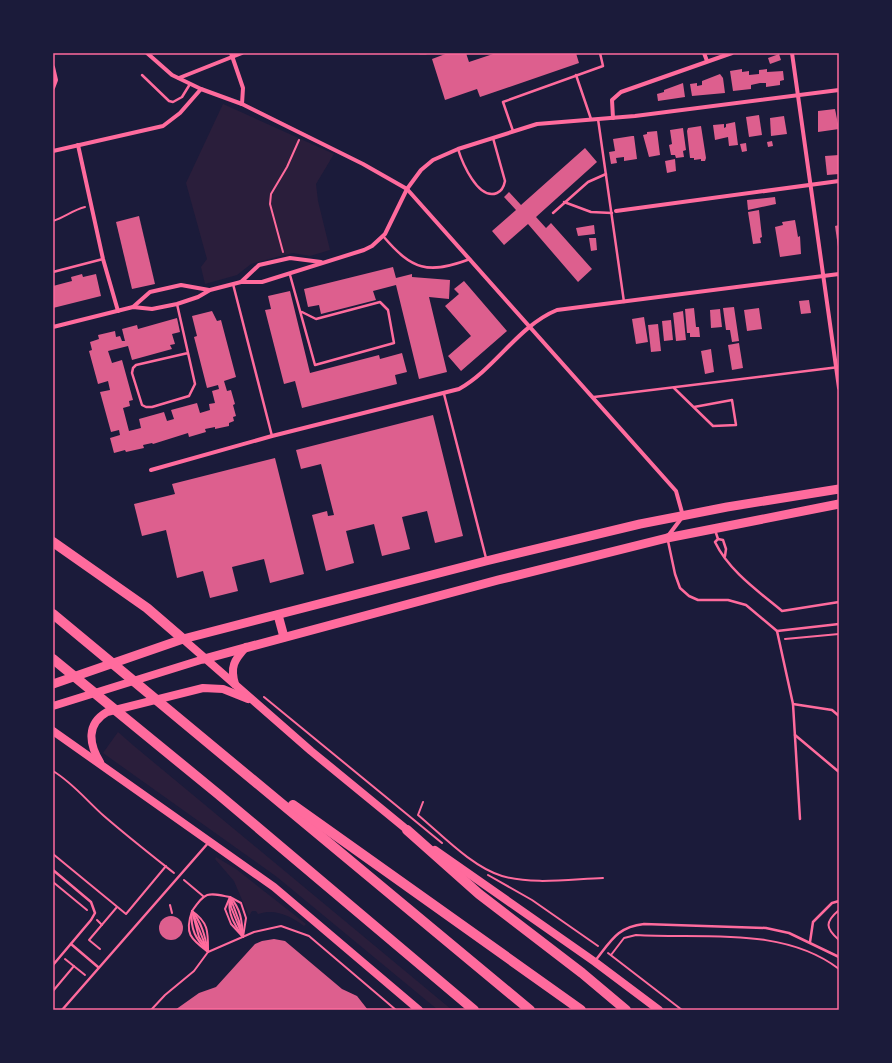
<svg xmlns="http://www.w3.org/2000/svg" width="892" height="1063" font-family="Manrope,sans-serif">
<rect width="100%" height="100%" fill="#1b1b3a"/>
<!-- green -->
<g fill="#2a1e3b">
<polygon points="223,104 334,154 316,184 318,201 330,250 310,256 293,253 280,256 251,264 237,275 205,284 201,267 207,259 186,183"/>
<polygon points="118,732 134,746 452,1010 438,1010 277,877 103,753"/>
<path d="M216 857 236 869 306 924 304 926C291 916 275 908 258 914L256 911H252L249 916 234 881 215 859Z"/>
</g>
<!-- building -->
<g fill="#dd5f8e">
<polygon points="448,53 466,53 469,62 496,53 576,53 579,63 480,97 477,89 445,100 432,59"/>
<polygon points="779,54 781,60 770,64 768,58"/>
<polygon points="742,69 742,72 749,71 749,75 759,74 759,70 767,69 767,72 783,71 784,80 780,81 780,85 766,87 766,83 760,83 751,85 751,89 733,91 730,71"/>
<polygon points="720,74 723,78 725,93 692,96 690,84 697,83 697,86 702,85 702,81"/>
<polygon points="683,83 685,97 658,101 657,94 664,92 664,90"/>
<polygon points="835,109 839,129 818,132 818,111"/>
<polygon points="759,115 762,135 749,137 746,117"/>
<polygon points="784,116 787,134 771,136 770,118"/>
<polygon points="735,122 738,145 729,146 728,137 715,140 713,125 724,124 724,128 726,127 726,124"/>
<polygon points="701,126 706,158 705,161 701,161 701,159 694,160 694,158 690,158 687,131 688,128"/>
<polygon points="683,128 686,150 683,151 684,157 676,158 675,155 671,155 669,145 672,144 670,130"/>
<polygon points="657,131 660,155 649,157 643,135 647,134 647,132"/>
<polygon points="632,136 634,136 637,159 624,161 624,157 616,158 617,163 611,164 609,152 615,151 613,139"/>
<polygon points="772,141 773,146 768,147 767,142"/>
<polygon points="746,143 747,151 742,152 740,144"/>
<polygon points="585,148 597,162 536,217 546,228 551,223 592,269 578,282 528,224 504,245 492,231 516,210 504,197 509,192 521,205"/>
<polygon points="839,155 839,174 827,175 825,156"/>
<polygon points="675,159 676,171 667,173 665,161"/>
<polygon points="775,197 776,204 748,210 747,200"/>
<polygon points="759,210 762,237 760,238 761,243 753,244 748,212"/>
<polygon points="139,216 155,284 132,289 116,222"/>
<polygon points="795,220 798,237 800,236 801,254 780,257 775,227 783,225 782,222"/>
<polygon points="594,225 595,234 578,236 576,228"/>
<polygon points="839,225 839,247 838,247 835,226"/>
<polygon points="589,238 596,238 597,250 591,251"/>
<polygon points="393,267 396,278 412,274 412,277 450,280 449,299 429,297 447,372 419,379 396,285 373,291 376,300 321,314 319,305 308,307 304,289"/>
<polygon points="82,274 83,277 96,274 101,296 53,308 53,286 72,281 71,277"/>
<polygon points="464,281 507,331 461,371 448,356 471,336 445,306 459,294 454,289"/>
<polygon points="290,291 310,373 379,355 380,359 402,353 407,372 395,375 397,384 302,408 295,381 284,384 265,310 271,309 268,296"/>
<polygon points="809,300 811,313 801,314 799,301"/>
<polygon points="734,307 739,341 732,342 730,330 726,330 723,308"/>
<polygon points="694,308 696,327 699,327 700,337 690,337 690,333 687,333 685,309"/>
<polygon points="759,308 762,329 747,331 744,310"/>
<polygon points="720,309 722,327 711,328 710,310"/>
<polygon points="212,311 217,321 221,320 236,377 224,381 227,391 231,390 235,404 233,405 236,416 233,417 234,421 229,423 229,426 215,429 215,427 205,429 206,432 189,437 188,433 153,444 152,443 143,445 144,448 126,452 125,450 114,453 110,438 120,435 119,430 111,432 100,392 110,390 108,381 98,384 89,351 92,350 90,342 99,339 98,335 115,331 116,337 120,336 122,341 125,341 122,329 137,325 138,329 177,318 180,332 172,334 175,344 170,345 172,349 132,360 128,346 108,351 112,363 122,360 133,400 129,401 130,406 123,408 129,431 141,428 139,419 164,412 167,421 174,419 171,410 197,403 200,413 210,410 209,404 215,403 212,391 219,389 218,385 207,388 194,337 197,336 192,316"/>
<polygon points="683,311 686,340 676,341 673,313"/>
<polygon points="644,317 648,342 636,344 632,319"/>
<polygon points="671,320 673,340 664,341 662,321"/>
<polygon points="658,324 661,351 651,352 648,325"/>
<polygon points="739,343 743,368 732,370 728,345"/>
<polygon points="711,349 714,372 705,374 701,351"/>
<polygon points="433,415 463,536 435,543 427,511 402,517 410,549 382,556 374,524 346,531 354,563 326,571 312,515 327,511 328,516 334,515 321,464 301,469 296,450"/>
<polygon points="275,458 304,574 270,583 264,559 232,567 238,591 210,598 203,571 177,578 166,530 142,536 134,504 175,494 172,484"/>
<circle cx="171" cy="928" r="12"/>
<polygon points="274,939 285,941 342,989 357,996 368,1010 175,1010 199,993 216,987 255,944 262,941"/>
</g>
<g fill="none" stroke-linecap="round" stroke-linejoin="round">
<!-- path -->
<g stroke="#ff6b9d" stroke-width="2">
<path d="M53 221C65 217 73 210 85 207"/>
<polyline points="283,252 270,204 271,194 287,167 299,140"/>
<polyline points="785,639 839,634"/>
<polyline points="264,697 442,843"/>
<path d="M53 771C73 783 87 801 104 816 127 836 150 854 174 873"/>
<path d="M423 802 418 815C442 835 472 867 502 876 532 885 572 879 603 878"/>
<polyline points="53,854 126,914 166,866"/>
<polyline points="488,875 532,900 598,946"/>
<polyline points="184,880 203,896"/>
<polyline points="53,882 87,910"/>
<polygon points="230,897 241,903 246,918 243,937 231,924 225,909"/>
<path d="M230 897C241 909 242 921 243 937 234 924 227 913 230 897Z"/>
<polygon points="230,897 239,921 243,937 231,907"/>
<polyline points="170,905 172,913"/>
<path d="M839 910C825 922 825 928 839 940"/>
<path d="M192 911C209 923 208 932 208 952 191 939 184 934 192 911Z"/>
<path d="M192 911C202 923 205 936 208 952 196 939 190 930 192 911Z"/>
<polygon points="192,911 208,952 199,937"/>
<path d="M192 911C205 892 207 892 230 897"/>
<polyline points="97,920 102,925"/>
<polyline points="100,949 89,940 117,907"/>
<polyline points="608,953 682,1010"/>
<path d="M611 955 624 938 636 935C702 939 783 926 839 969"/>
<polyline points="65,959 85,975"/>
<polyline points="53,991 74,966"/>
<polyline points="151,1010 165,995 194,971 208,952 254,932 281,926 309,936 396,1010"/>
</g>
<!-- service -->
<g stroke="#ff6b9d" stroke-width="2.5">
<polyline points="420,53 426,53"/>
<polyline points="142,75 169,101 173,102 182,97 190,84"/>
<polyline points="576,75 591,119"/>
<polyline points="598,119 624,302"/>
<polyline points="513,131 503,102 603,66 600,53"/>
<path d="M458 149C462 162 478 201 497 193 502 191 504 186 505 181L493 138"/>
<polyline points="564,202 591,212 612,213"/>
<polyline points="553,213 588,182 606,174"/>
<path d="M383 236C412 270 428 275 470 259"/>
<polyline points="53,272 103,259"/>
<polyline points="290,275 315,365 394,343 388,310 380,302 316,319 302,312"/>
<polyline points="233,284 272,436"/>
<polyline points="177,304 195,384 189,396 152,407 146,407 142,405 132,373 133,368 136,365 188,353"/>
<polyline points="674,388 713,426 736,425 732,400 694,407"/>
<polyline points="444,394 486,558"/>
<polyline points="594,397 839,367"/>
<path d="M715 530 718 539 715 542C729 571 758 591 782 611L839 602"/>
<polyline points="718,539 723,540 726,549 725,556"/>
<polyline points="668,541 675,574 680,588 689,596 698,600 728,600 746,605 777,631 793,704 832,710 839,716"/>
<polyline points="777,631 839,624"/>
<polyline points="793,704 800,819"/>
<polyline points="795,735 839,772"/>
<polyline points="53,870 91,902 95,913 91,920 53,965"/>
<polyline points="810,942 813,922 832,903 839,901"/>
<polyline points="71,944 98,967"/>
<path d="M595 961C611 941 617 927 644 924L766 928 789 933 839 957"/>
<polyline points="62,1010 209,842"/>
</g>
<!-- minor -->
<g stroke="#ff6b9d" stroke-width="4">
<polyline points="147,53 172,75 201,89 242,104 363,164 407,189 676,491 683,516 668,536"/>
<polyline points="231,53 243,88 242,104"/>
<polyline points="704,53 707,61"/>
<polyline points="792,53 839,388"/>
<polyline points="53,67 56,80 53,88"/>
<polyline points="179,78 242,53"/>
<polyline points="613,118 612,100 621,92 732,53"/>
<polyline points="78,145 103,259 118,311"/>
<polyline points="53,151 163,126 180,113 201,89"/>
<polyline points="616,211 839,181"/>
<polyline points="241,282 259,265 290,258 321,262"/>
<polyline points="133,307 150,292 181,285 209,290"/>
<polyline points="53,327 133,307 152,309 177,304 198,297 210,290 241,282 262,282 364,250 372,246 385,234 407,189 421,170 433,160 458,149 537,124 635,116 839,90"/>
<path d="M151 470 272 436 459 389C496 368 518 326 557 310L839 274"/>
</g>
<!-- secondary -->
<g stroke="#ff6b9d" stroke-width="8">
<polyline points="183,639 311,751 411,833"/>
<path d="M235 684C230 667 234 660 246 647"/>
<polyline points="53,706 204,659"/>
<polyline points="53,731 274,887 419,1010"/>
<path d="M100 762C89 744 86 724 107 712L203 688 223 689 248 699"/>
<polyline points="435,850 595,962 659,1010"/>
</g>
<!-- primary -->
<g stroke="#ff6b9d" stroke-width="9">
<polyline points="278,615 284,637"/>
<polyline points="204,659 498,580 667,538 839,504"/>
<polyline points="53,684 183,639 486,561 640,524 727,507 839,489"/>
</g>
<!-- motorway -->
<g stroke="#ff6b9d" stroke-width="10">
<polyline points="53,542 147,608 183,639"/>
<polyline points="53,614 530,1010"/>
<polyline points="53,659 218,794 474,1010"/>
<polyline points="293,805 581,1010"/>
<polyline points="407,830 479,894 582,973 626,1010"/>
</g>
</g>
<!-- border -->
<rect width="892" height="1063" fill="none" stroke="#1b1b3a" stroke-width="108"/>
<rect x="54" y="54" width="784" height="955" fill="none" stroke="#ff6b9d" stroke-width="1.5"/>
</svg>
